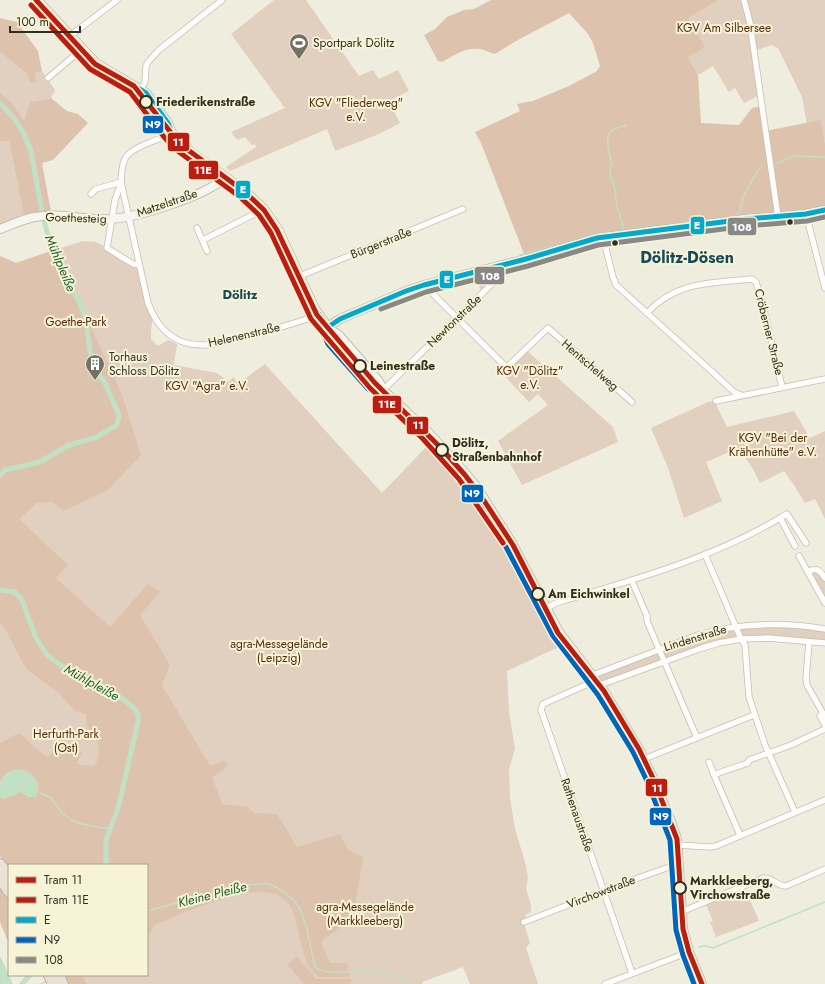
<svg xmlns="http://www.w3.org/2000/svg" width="825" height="984" font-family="Jost,sans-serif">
<rect width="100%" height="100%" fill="#efedde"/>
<!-- green -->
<g fill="#e1cfbf">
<polygon points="274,0 306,0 359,76 373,70 379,79 398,70 409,91 389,101 400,123 379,134 335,151 327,129 230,171 226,167 256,147 255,144 252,145 245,137 237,140 231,132 285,108 231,34"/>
<polygon points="719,0 825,0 825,144 821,121 807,124 802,97 778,48 772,45 754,51 760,95 744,103 735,88 729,92 713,66 698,75 688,57 687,18"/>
<polygon points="0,52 27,74 42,71 55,90 51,98 30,102 24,120 11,102 0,93"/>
<polygon points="9,141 24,217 0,226 0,142"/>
<polygon points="731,221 733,231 648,241 647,233"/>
<polygon points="82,241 96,242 139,265 153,316 151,330 151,339 158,346 168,340 177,344 174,365 217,373 229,382 233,377 239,383 265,364 382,493 430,443 470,493 502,541 514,561 538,607 563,645 507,671 509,712 515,749 509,769 510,798 515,829 525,862 528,877 526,889 531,905 531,912 525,915 527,921 524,923 530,943 526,948 538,984 470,984 463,967 422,982 423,984 66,984 62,975 147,975 147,865 9,865 9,868 0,856 0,256 16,263"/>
<polygon points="501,265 500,276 483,294 472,272"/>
<polygon points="526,350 613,427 618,442 522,485 498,441 548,405 538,394 529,402 502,373"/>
<polygon points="716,401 717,407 727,427 794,411 810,438 825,431 825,519 815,499 805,503 794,485 784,471 760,483 753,469 739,448 706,462 722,501 684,518 668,468 651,428 708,402"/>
<polygon points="815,569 825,578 825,603 808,572"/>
<polygon points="736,626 825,629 825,643 768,638 719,643 600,685 593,675 659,649"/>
<polygon points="744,886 759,921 716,937 710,922 713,921 705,902"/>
</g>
<!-- forest -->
<g fill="#ddc3ae">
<path d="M491 0H719L688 18 705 47 688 57 698 75 701 123 739 125 752 108 761 106 765 131 821 120 825 144V210L604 237 526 259 481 143 475 132 520 111 517 104 533 101 569 86 597 71 600 66 593 43 588 34 569 13 516 41 495 54C489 53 484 49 479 49 466 47 453 56 442 62L438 61 424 35 435 29 447 17 464 10 474 9Z"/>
<polygon points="0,18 17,22 38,51 42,71 35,73 36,82 30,82 27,74 0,52"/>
<polygon points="0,93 11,102 24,120 30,102 51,98 67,111 78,114 88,123 53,160 42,163 51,212 42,212 24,217 9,141 0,142"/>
<path d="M54 250 67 281 79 301 122 395 141 455 108 490 63 511 52 502 37 503 19 519 68 565 56 578 110 627 148 584 160 592 140 615 170 665 162 685 210 766 224 761 228 765 224 770 212 777 222 804 248 807 254 813 277 814 297 847 340 834 348 850 363 857 355 906 339 928 321 942 330 963H347L350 977H318C316 974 312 971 310 968 302 956 299 929 294 915 290 901 279 893 265 892 234 889 184 914 154 925L150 933 147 934V865H9V868L0 856V797L3 799 13 796 21 792 28 797 19 769 8 772 0 781V743L19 733 44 755 48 757 59 744 82 753 76 764 92 766 96 764C107 735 85 738 86 714L75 711 59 693 29 671 23 663 5 628 0 623V256L16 263Z"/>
<polygon points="0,886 9,900 9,944 0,922"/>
<polygon points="297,957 317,979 352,979 350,984 304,984 287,964"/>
<polygon points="62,975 82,975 86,984 66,984"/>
</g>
<!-- water -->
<g fill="#c2e0c3">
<path d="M19 769C32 771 43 783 36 797H28L21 792 13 796 2 799 0 797C0 780 0 773 19 769Z"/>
<polygon points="0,956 13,984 6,984 5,982 5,984 0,984"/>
</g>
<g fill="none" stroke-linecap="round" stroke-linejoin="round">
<!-- stream -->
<g stroke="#c2e0c3" stroke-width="1.5">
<polyline points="777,163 794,156 824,157"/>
<polyline points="731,217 735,216 740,211 743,197 758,170 762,167"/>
<path d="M623 231 622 221 617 207 614 184 611 179 610 166 612 165C610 156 604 138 611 131 615 128 622 127 626 125"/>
<polyline points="600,234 612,232"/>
<polyline points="520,255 577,240"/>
<polyline points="39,792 51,798 63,814 71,820 82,824 109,829"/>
<path d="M147 911 239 886 267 883 278 888 294 900 300 909 307 929 315 967C327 976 343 971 357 971 376 970 396 974 412 984"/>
<polyline points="699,947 705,946 713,948 825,902"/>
<polyline points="41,984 45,982"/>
</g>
<!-- canal -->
<g stroke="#c2e0c3" stroke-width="5">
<polyline points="0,103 14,118 24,134 31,151 42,212 47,232 67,281 79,301 85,316 91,357 95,371 104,381 119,415 117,425 97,437 69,445 40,462 5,470 0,475"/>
<polyline points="0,590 15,592 22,600 36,638 47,655 60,665 112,691 134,708 138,714 138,722 118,808 106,841 106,865"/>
<polyline points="22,984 30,975"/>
</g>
<!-- street casing -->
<g stroke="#c1c0b4" stroke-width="7">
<g id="street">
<polyline points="744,0 750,23 778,217"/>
<polyline points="70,36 117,0"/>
<polyline points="48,78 82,49"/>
<polyline points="140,91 145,82 146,66 148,62 159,50 222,0"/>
<path d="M172 133C159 140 134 146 126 157 121 164 122 174 121 182L148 303C158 330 175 346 205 345 219 345 234 339 247 336 271 330 295 324 318 315"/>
<polyline points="121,183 115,200 107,248 133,264 139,265"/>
<polyline points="91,194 96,189 121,182"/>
<polyline points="806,214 825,288"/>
<polyline points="197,228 207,251"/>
<polyline points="604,237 604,241 613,277 616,285 708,368 734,392 741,395"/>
<polyline points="203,240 264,209"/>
<polyline points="300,276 463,209"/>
<polyline points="424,285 504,365 507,367 548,328 632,402"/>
<path d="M647 313C676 281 712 283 752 279L756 282 762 302 782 387"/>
<polyline points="383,390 500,276 501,265"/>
<polyline points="716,401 825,379"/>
<polyline points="780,518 787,514 806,543"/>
<polyline points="705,554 741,639 745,645 749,697 765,745 795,812"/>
<polyline points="799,556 825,603"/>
<path d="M808 572C816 567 820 570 825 578"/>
<polyline points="632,581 647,616 647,621 697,738"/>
<path d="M547 608 556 603C633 580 711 559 780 518L795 546"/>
<polyline points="809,642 806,679 807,685 825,717"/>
<path d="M588 684 593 675 698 635C739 623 782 622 825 629"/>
<polyline points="820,716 825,725"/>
<polyline points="644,759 754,715"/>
<polyline points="709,762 714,775"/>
<path d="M740 835 714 775C726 770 737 767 748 763L749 760 791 745 825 729"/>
<polyline points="678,845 710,847 716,846 825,800"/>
<path d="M681 912 763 878C772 877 777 886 786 886L825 869"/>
<polyline points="524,922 638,878 678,864"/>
<polyline points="632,973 547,727 541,710 543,704 588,684 600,685 702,648 719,643 741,639 768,638 825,643"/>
<polyline points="605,984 689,952"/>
</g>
</g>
<!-- secondary casing -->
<g stroke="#c1c0b4" stroke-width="10">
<g id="secondary">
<polyline points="37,0 96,63 146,93 168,123 172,133"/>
<polyline points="140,91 144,101 166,130 172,133 191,152 245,191 264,209 278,229 315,309 328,327 334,340 373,384 383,390 429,433 466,474 476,486 512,543 559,632 604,691 639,749 653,778 672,824 677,839 683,929 689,952 702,984"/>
<path d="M0 229C11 225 23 219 35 217 60 212 86 221 111 219 138 217 207 196 225 177"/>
<polyline points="328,327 340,319 406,291 424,285 526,259 597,238 746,219 806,214 825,210"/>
<polyline points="328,328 339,335 378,380 383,389"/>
</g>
</g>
<!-- highway casing -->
<g stroke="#bbb29f" stroke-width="12">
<g id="highway">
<polyline points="0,864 9,876"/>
<polyline points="0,878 9,892"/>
<polyline points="49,975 53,984"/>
<polyline points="59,975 63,984"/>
</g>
</g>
<!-- street -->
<use href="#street" stroke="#fdfcfa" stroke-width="5.5"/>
<!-- secondary -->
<use href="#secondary" stroke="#f7f5ef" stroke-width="8"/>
<!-- highway -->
<use href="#highway" stroke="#eae2d4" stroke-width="10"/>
<!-- bus-1 casing -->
<g stroke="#f7f3d6" stroke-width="8">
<g id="bus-1">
<polyline points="37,0 96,63 146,93 168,123 172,133 181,144 245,191 264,209 278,229 315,309 328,327"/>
<polyline points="328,327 340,319 406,291 424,285 526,259 597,238 746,219 806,214 825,210"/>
</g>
</g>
<!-- bus-2 casing -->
<g stroke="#f7f3d6" stroke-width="8">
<polyline id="bus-2" points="32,5 91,68 131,92 134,95 138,105 161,135 168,139 187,158 241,196 259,214 272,233 309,312 322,331 328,344 368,389 379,396 424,438 470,490 506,547 553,636 598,695 633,752 647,781 670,840 676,930 683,955 694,984"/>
</g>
<!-- bus-3 casing -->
<g stroke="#f7f3d6" stroke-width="8">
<polyline id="bus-3" points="381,309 426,292 528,266 598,245 747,226 807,221 825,217"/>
</g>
<!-- bus-1 -->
<use href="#bus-1" stroke="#00a9ce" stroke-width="5"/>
<!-- bus-2 -->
<use href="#bus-2" stroke="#0065bd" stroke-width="5"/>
<!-- bus-3 -->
<use href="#bus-3" stroke="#888" stroke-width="5"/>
<!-- tram-1 casing -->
<g stroke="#f7f3d6" stroke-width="8">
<polyline id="tram-1" points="36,0 95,64 134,86 180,144 245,192 264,210 277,230 317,315 375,383 440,447 465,475 481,496 513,545 558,633 604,691 639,749 653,778 677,839 683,929 689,952 702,984"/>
</g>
<!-- tram-2 casing -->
<g stroke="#f7f3d6" stroke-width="8">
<polyline id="tram-2" points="31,5 90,69 130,92 164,137 175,149 240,197 259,215 271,233 311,319 370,388 423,439 459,479 503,543"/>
</g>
<!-- tram-1 -->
<use href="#tram-1" stroke="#bb1e10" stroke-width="5"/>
<!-- tram-2 -->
<use href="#tram-2" stroke="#bb1e10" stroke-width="5"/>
</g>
<!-- icons -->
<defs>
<g id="stadium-pin" transform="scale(1)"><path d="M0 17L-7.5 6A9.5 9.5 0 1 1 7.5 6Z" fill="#727164" stroke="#f7f3d6"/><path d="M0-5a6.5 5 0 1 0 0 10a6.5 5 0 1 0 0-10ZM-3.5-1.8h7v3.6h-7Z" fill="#fff"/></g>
<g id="building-pin" transform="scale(1)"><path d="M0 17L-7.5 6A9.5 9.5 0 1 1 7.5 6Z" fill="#727164" stroke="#f7f3d6"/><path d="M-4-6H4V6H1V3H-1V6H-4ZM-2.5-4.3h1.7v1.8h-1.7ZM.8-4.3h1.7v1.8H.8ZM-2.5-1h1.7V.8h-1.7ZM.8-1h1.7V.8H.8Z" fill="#fff"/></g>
</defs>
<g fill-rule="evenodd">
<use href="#stadium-pin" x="299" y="43"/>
<use href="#building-pin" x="95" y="364"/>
</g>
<!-- markers -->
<g fill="#f7f3d6" stroke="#2f2e23" stroke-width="2">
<circle cx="146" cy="102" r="6"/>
<circle cx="360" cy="366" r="6"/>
<circle cx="442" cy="450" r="6"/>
<circle cx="538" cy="594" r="6"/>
<circle cx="680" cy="888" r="6"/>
</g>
<g fill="#2f2e23" stroke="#f7f3d6" stroke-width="1.5">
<circle cx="790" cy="222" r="3.5"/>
<circle cx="615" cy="243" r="3.5"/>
</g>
<g text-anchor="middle" stroke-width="4" stroke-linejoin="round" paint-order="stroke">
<!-- park labels -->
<g font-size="12" fill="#572b0d" stroke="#f7f3d6">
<text x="724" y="32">KGV Am Silbersee</text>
<text x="356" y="107">KGV "Fliederweg"<tspan x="356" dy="14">e.V.</tspan></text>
<text x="76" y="326">Goethe-Park</text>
<text x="530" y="375">KGV "Dölitz"<tspan x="530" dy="14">e.V.</tspan></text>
<text x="207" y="390">KGV "Agra" e.V.</text>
<text x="773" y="442">KGV "Bei der<tspan x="773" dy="14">Krähenhütte" e.V.</tspan></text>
<text x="279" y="648">agra-Messegelände<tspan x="279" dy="14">(Leipzig)</tspan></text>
<text x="66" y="738">Herfurth-Park<tspan x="66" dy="14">(Ost)</tspan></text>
<text x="365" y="911">agra-Messegelände<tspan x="365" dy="14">(Markkleeberg)</tspan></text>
</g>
<!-- poi labels -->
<g font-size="12" fill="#2f2e23" stroke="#f7f3d6" text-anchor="start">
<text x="313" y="47">Sportpark Dölitz</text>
<text x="109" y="361">Torhaus<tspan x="109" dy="14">Schloss Dölitz</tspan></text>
</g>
<!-- stop labels -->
<g font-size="12" font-weight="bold" fill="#2f2e23" stroke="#f7f3d6" text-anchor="start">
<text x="156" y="106">Friederikenstraße</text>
<text x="370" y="370">Leinestraße</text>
<text x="452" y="447">Dölitz,<tspan x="452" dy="14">Straßenbahnhof</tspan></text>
<text x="548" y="598">Am Eichwinkel</text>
<text x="690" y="885">Markkleeberg,<tspan x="690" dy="14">Virchowstraße</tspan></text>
</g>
<!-- street labels -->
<g font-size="12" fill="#2f2e23" stroke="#f7f3d6">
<text transform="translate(167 203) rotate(-19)" y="4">Matzelstraße</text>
<text transform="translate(76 218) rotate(2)" y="4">Goethesteig</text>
<text transform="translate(381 243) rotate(-22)" y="4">Bürgerstraße</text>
<text transform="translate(454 321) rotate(-44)" y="4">Newtonstraße</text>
<text transform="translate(769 332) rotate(76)" y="4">Cröberner Straße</text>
<text transform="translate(244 335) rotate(-13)" y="4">Helenenstraße</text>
<text transform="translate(590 365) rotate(41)" y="4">Hentschelweg</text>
<text transform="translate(695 638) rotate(-17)" y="4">Lindenstraße</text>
<text transform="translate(577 815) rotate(71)" y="4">Rathenaustraße</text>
<text transform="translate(601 892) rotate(-21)" y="4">Virchowstraße</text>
</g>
<!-- water labels -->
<g font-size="13" font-style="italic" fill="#1b5c30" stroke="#f7f3d6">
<text transform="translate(61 263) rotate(67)" y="5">Mühlpleiße</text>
<text transform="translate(92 682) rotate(29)" y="5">Mühlpleiße</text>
<text transform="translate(212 894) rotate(-14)" y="5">Kleine Pleiße</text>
</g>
<!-- neighbourhood labels -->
<g font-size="13" font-weight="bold" fill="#18495b" stroke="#f7f3d6">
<text x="240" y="299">Dölitz</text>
</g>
<!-- district labels -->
<g font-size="16" font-weight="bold" fill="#18495b" stroke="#f7f3d6">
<text x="687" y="263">Dölitz-Dösen</text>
</g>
</g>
<g stroke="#f7f3d6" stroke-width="1.5">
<rect x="142" y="115" width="22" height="19" rx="4" fill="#0065bd"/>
<rect x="167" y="132" width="23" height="20" rx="4" fill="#bb1e10"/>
<rect x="188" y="160" width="31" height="20" rx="4" fill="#bb1e10"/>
<rect x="235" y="180" width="16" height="19" rx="4" fill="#00a9ce"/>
<rect x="690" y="216" width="15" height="19" rx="4" fill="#00a9ce"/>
<rect x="727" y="217" width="30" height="19" rx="4" fill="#888"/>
<rect x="474" y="266" width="31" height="19" rx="4" fill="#888"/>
<rect x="439" y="270" width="15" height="19" rx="4" fill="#00a9ce"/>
<rect x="372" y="395" width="30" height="19" rx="4" fill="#bb1e10"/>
<rect x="406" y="416" width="23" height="19" rx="4" fill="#bb1e10"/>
<rect x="461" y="484" width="23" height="19" rx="4" fill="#0065bd"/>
<rect x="645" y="778" width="23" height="19" rx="4" fill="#bb1e10"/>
<rect x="649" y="807" width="23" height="19" rx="4" fill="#0065bd"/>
</g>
<g font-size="11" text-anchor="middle" font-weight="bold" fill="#fff">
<text x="153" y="128">N9</text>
<text x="178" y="146">11</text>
<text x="203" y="174">11E</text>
<text x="243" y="193">E</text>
<text x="697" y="229">E</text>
<text x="742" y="231">108</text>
<text x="490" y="280">108</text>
<text x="447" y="283">E</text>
<text x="387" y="408">11E</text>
<text x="418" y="429">11</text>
<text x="472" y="497">N9</text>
<text x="657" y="792">11</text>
<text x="661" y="820">N9</text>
</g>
<!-- legend -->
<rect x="8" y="864" width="140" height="112" fill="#f7f3d6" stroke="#a7a48e"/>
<rect x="16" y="877" width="20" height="6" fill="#bb1e10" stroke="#a7a48e"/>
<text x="44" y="884" font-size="12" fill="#2f2e23">Tram 11</text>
<rect x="16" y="897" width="20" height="6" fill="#bb1e10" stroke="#a7a48e"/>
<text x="44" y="904" font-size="12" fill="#2f2e23">Tram 11E</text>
<rect x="16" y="917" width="20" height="6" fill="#00a9ce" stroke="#a7a48e"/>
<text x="44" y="924" font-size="12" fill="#2f2e23">E</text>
<rect x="16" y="937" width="20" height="6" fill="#0065bd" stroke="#a7a48e"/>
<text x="44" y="944" font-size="12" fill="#2f2e23">N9</text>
<rect x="16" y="957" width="20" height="6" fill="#888888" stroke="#a7a48e"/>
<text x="44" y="964" font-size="12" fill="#2f2e23">108</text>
<!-- scale -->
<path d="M10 26v6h70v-6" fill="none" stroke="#2f2e23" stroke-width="2"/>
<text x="16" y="26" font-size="12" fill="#2f2e23" stroke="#f7f3d6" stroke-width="3" paint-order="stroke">100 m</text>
</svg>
